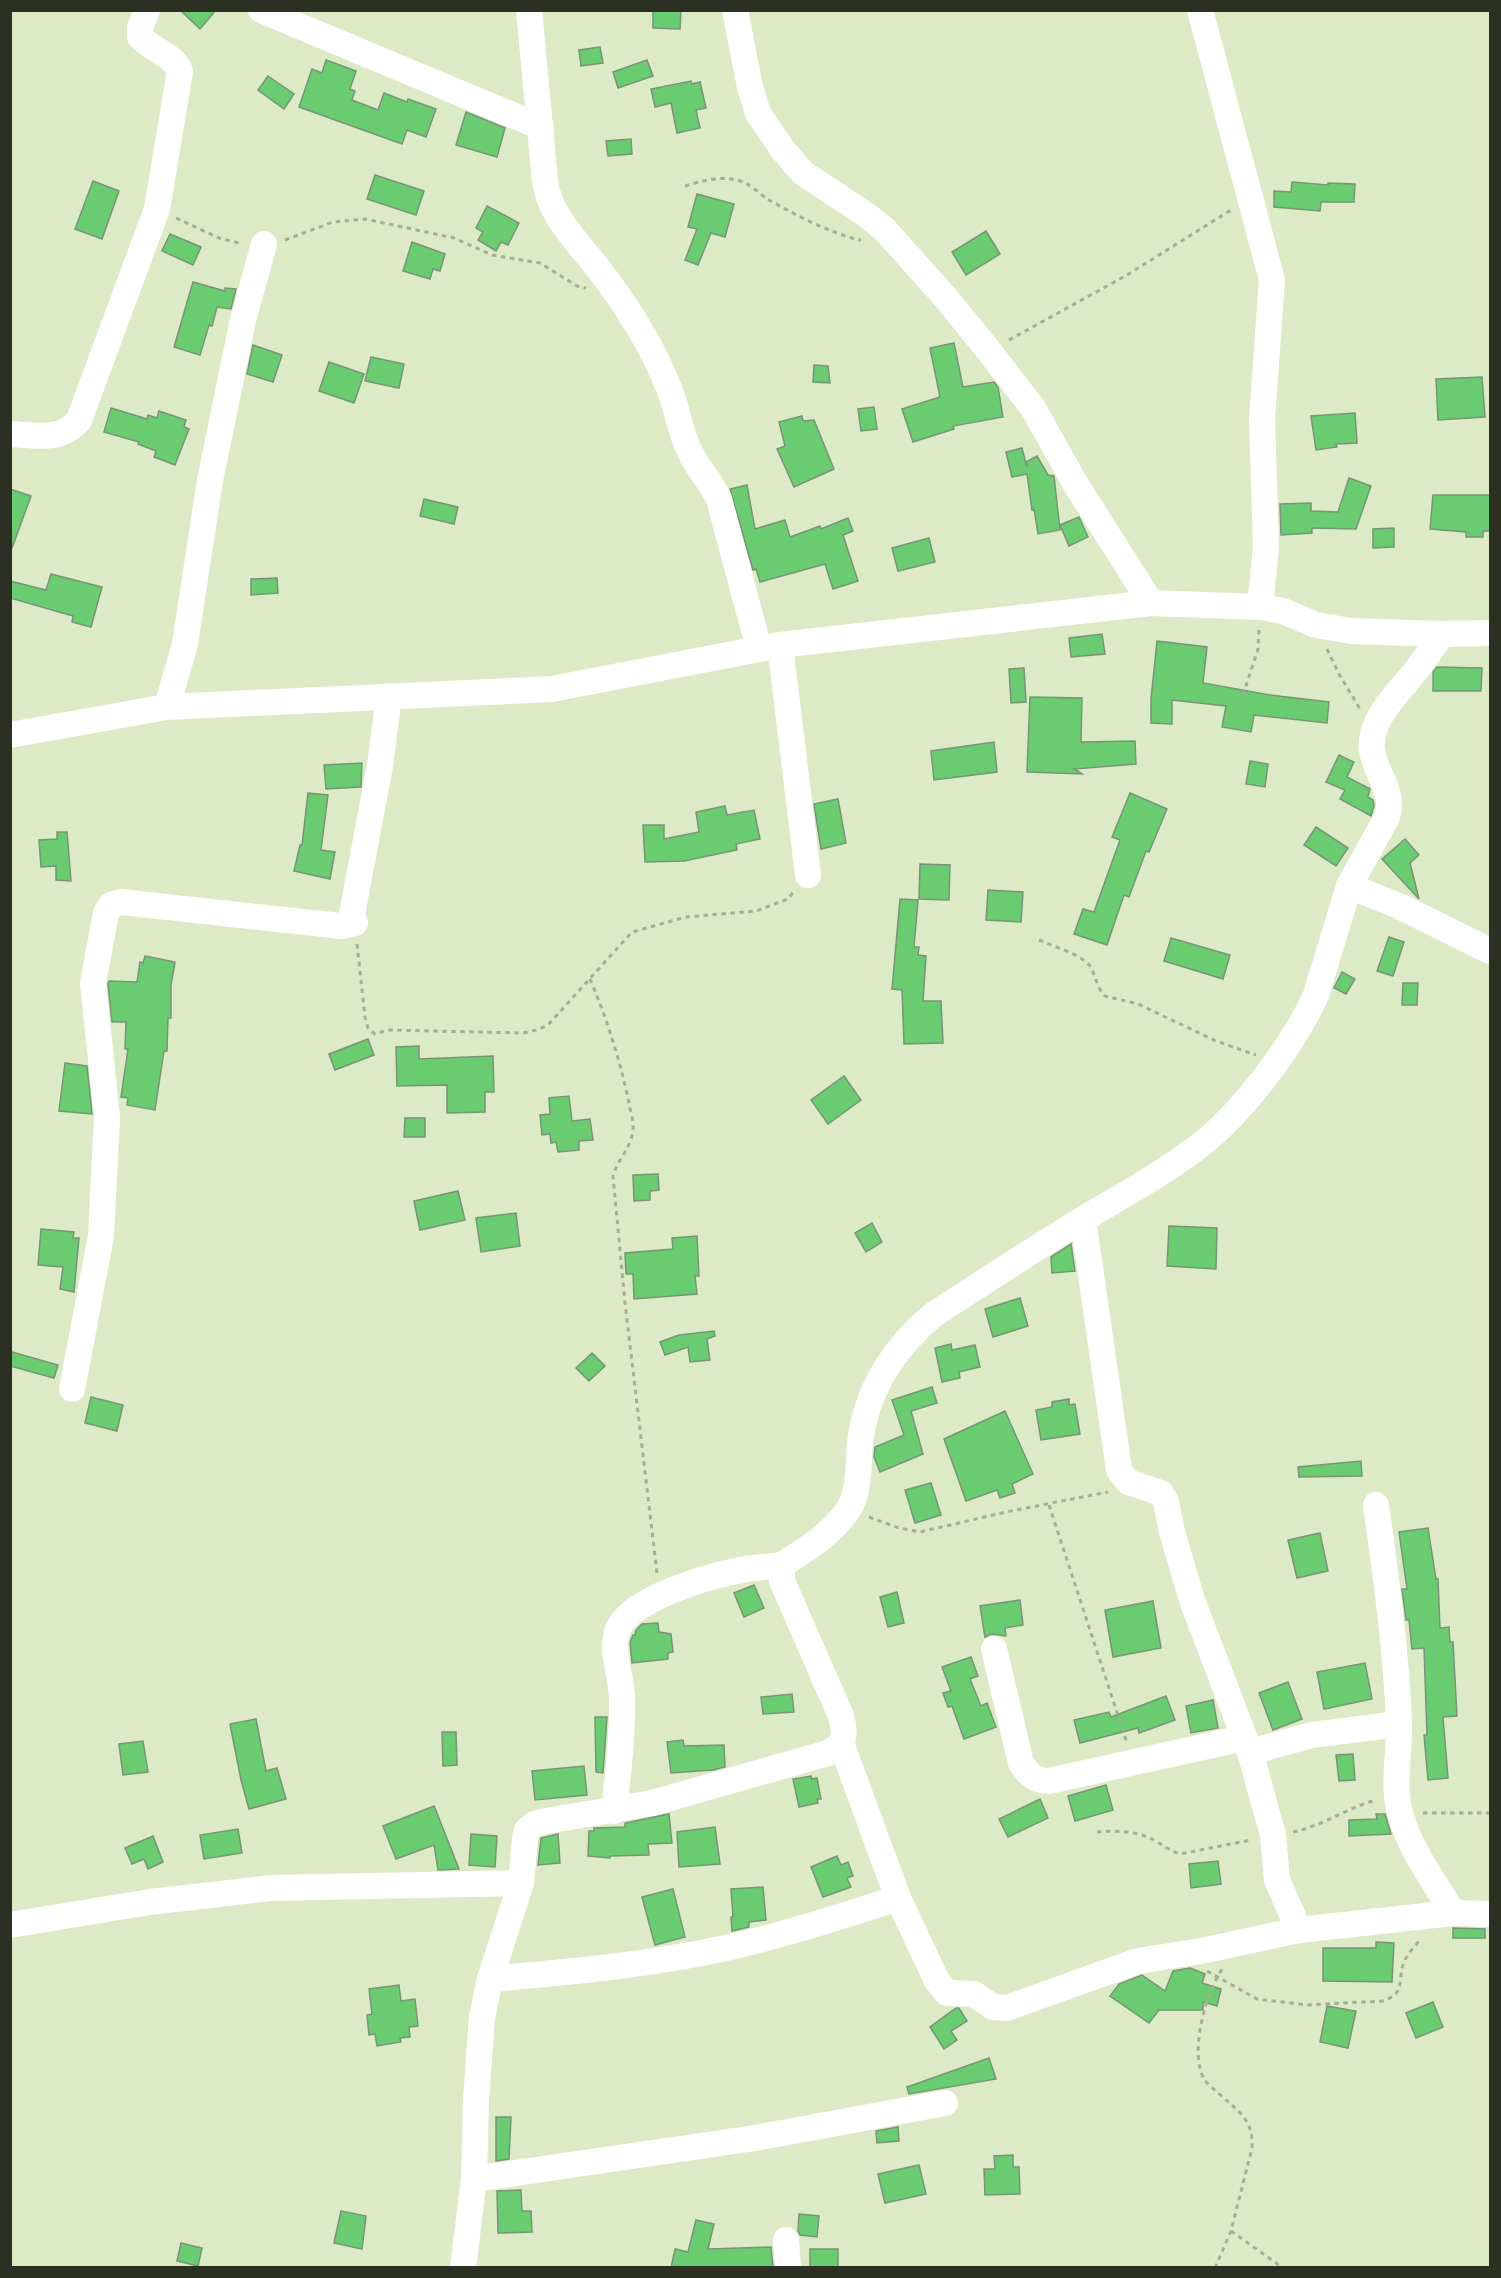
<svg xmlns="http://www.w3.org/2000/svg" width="1501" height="2278" font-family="Mulish,sans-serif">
<rect width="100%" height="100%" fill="#dcebc5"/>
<!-- building -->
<g fill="#6acc70" stroke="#779477" stroke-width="1.5">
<polygon points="180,10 216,10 200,29"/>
<polygon points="653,10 681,10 680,29 653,28"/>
<polygon points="600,47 603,63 581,66 579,50"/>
<polygon points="326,60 356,71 350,89 355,91 352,100 378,110 384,93 407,102 408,99 436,109 426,137 407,130 402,144 299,107 312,69 322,73"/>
<polygon points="647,60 653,76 618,88 613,72"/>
<polygon points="268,76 294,94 284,109 258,90"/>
<polygon points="691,81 692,84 700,82 706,108 696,110 700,128 677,133 671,103 655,107 651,89"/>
<polygon points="466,112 505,128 497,157 456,145"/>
<polygon points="631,139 632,154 608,156 606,141"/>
<polygon points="375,175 424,191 416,215 367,199"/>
<polygon points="93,181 119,191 102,239 75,229"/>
<polygon points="1292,182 1328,185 1328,183 1355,184 1354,202 1321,202 1320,211 1274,207 1274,191 1291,192"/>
<polygon points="697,194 734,204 725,237 711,233 698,265 685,260 697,229 688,227"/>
<polygon points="487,206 519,223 508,245 501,242 496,251 478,240 483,232 476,228"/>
<polygon points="986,231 1000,254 966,275 952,252"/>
<polygon points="170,234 201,247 193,265 162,251"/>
<polygon points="412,242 445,254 440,271 433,269 430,279 403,271"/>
<polygon points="193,282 225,291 225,288 236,289 231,309 217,307 212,326 209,325 200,355 174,347"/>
<polygon points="954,343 963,387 994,382 998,387 1003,417 953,426 954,429 913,442 902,409 940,397 930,348"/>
<polygon points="253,345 282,355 273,382 247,374"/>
<polygon points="371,357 404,364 399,388 365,381"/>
<polygon points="329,362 364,374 354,403 319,391"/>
<polygon points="814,365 828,366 830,383 813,382"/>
<polygon points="1482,377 1485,417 1438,420 1436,379"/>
<polygon points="874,407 877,429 861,431 858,409"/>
<polygon points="111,408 147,419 148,415 157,418 159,411 186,420 184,427 189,429 175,465 154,457 156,451 138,444 139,442 104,432"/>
<polygon points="1355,413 1357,443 1336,444 1337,447 1316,450 1311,416"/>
<polygon points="802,416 803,421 814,420 834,469 794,487 777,449 785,446 779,422"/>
<polygon points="1022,448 1027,467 1026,462 1037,456 1048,475 1054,476 1060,530 1038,534 1034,509 1032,510 1027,474 1012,477 1006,452"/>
<polygon points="1349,478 1371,486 1356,529 1312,528 1312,533 1281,535 1280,504 1311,503 1311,511 1338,512"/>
<polygon points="747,485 755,529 785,520 790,537 820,526 821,529 848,518 853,531 843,535 858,581 833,589 825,564 760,582 756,569 753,570 730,489"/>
<polygon points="10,489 31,496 12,548 10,548"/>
<polygon points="1433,495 1491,495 1491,531 1483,531 1483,537 1466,537 1466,532 1430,529"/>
<polygon points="424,499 458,507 454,524 420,516"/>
<polygon points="1079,517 1088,537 1069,546 1060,525"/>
<polygon points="1394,528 1394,547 1373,548 1373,529"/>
<polygon points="929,538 935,562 898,571 892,548"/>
<polygon points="51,574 102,587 91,627 72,622 73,616 10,598 10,581 46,590"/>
<polygon points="277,578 278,593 251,595 251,579"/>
<polygon points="1102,634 1105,654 1071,657 1069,638"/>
<polygon points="1157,641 1207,647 1203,683 1270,695 1329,702 1327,723 1254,715 1251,732 1222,727 1226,706 1172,700 1172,724 1151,723 1151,699"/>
<polygon points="1437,667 1482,668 1481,691 1433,691 1433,672"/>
<polygon points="1024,668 1026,702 1011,703 1009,669"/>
<polygon points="1030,697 1082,698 1081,742 1135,741 1136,764 1074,769 1082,774 1027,772"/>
<polygon points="994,742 997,772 934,780 931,751"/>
<polygon points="1339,755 1354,762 1347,777 1370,789 1368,797 1373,800 1374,806 1371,816 1340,799 1345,790 1326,782"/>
<polygon points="1250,761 1268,764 1265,787 1246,784"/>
<polygon points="362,763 361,787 326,789 324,765"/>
<polygon points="308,793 328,795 321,850 335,852 330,879 294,871 300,845 302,845"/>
<polygon points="1130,793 1167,809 1149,852 1146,851 1129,897 1124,895 1107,945 1074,934 1083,909 1094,912 1120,840 1112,837"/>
<polygon points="838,799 846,843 821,849 814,804"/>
<polygon points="725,806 727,815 754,810 760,839 736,844 737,850 684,861 645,862 643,825 664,825 664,839 699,832 696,812"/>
<polygon points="1316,827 1348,848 1336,866 1304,845"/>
<polygon points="57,832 67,832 71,881 56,880 56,866 41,867 39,840 57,839"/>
<polygon points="1405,839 1419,855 1410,863 1419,899 1382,859"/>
<polygon points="920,864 950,865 949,900 919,899"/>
<polygon points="988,890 1023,892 1021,922 986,920"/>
<polygon points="900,899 918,900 914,947 919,947 918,955 926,956 923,1001 941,1001 943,1043 904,1044 902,990 892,989"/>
<polygon points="1389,937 1404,942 1393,976 1377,971"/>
<polygon points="1171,938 1230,955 1223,979 1164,961"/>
<polygon points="145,956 175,962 171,985 171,1018 168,1018 167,1051 164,1051 155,1110 127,1105 128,1098 121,1097 128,1049 125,1049 126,1022 112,1022 108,984 109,981 137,982 140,962 143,963"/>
<polygon points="1342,972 1355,979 1346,994 1334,988"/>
<polygon points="1403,983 1418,983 1417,1005 1402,1005"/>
<polygon points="368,1039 374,1055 335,1070 329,1054"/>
<polygon points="419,1046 419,1059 493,1056 494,1092 485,1092 485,1112 447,1113 447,1085 397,1086 396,1047"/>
<polygon points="65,1063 87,1066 92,1114 59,1111"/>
<polygon points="844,1076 861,1100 828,1124 811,1100"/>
<polygon points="569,1096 572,1121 590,1119 593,1140 579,1141 579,1150 558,1152 556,1142 551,1143 550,1134 542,1135 540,1115 550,1114 549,1098"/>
<polygon points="405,1118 425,1118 425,1137 404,1137"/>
<polygon points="658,1174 659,1190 650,1191 650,1200 634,1201 633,1175"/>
<polygon points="458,1191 465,1220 420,1230 414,1201"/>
<polygon points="516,1213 520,1246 481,1252 476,1218"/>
<polygon points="872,1223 882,1242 866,1252 855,1233"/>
<polygon points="1169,1226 1217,1228 1216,1269 1167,1266"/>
<polygon points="41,1229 74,1232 73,1238 79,1238 74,1292 60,1289 63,1267 38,1265"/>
<polygon points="697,1236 699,1276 695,1276 697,1294 634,1299 633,1274 626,1274 625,1253 673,1249 672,1238"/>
<polygon points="1071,1244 1075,1271 1052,1273 1051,1257"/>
<polygon points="1020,1298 1028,1326 993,1337 985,1309"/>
<polygon points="714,1331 715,1336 707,1339 710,1360 690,1362 688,1347 665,1355 660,1342 679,1335"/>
<polygon points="951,1344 952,1350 975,1345 980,1367 959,1372 960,1378 942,1382 935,1348"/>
<polygon points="12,1352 58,1365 54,1378 10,1366"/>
<polygon points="592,1353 605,1366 589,1381 576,1368"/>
<polygon points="932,1387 937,1403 911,1411 923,1454 880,1472 874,1457 875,1447 904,1435 892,1400"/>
<polygon points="91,1397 123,1405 117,1431 85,1423"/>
<polygon points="1069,1399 1069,1405 1075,1404 1080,1434 1041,1440 1036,1410 1052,1407 1052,1402"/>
<polygon points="1005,1411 1033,1474 1012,1484 1015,1493 1000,1498 997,1490 966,1501 944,1439"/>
<polygon points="1361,1461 1362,1476 1299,1477 1298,1467"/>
<polygon points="931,1483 941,1515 915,1523 905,1490"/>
<polygon points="1428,1528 1436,1579 1438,1579 1440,1628 1449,1627 1450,1642 1453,1642 1457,1716 1443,1717 1448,1778 1428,1780 1424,1735 1427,1735 1424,1648 1412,1649 1409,1620 1406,1620 1402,1589 1407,1589 1399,1532"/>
<polygon points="1320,1533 1328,1571 1297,1578 1288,1540"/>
<polygon points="754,1585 764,1608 744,1617 734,1593"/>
<polygon points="897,1592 904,1623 888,1627 880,1597"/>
<polygon points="1020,1600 1023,1625 1005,1628 1006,1636 991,1634 985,1637 980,1606"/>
<polygon points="1153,1601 1161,1648 1113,1657 1105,1610"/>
<polygon points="658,1623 659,1632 671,1634 673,1652 668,1653 668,1659 632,1663 630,1642 633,1635 635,1635 636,1630 642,1624"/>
<polygon points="971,1657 978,1676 970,1679 981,1706 987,1703 996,1727 964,1739 952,1706 948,1707 943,1693 951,1691 942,1667"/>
<polygon points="1365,1663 1372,1699 1324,1709 1317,1672"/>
<polygon points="1288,1682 1302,1719 1273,1730 1259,1693"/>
<polygon points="792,1694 794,1712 763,1714 761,1697"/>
<polygon points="1166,1696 1175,1720 1139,1733 1138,1728 1080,1743 1074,1720 1109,1712 1111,1717"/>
<polygon points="1213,1700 1218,1728 1191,1733 1186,1706"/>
<polygon points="595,1717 607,1717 603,1773 596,1772"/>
<polygon points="256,1719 266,1771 277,1768 286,1799 249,1809 241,1780 230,1724"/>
<polygon points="442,1732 456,1732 457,1765 443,1766"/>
<polygon points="683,1740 684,1746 724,1745 725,1767 713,1770 671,1773 667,1742"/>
<polygon points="143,1741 148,1772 123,1775 119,1744"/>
<polygon points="1353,1754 1355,1780 1339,1781 1336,1755"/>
<polygon points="584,1766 587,1795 535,1800 532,1771"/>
<polygon points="811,1776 812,1779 817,1778 821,1799 817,1799 818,1803 799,1807 793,1779"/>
<polygon points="1106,1785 1113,1810 1075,1821 1068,1796"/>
<polygon points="1040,1799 1048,1818 1008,1837 999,1819"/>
<polygon points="434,1806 435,1808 459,1869 438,1870 434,1845 396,1859 383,1826"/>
<polygon points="669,1814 672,1843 648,1844 649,1855 610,1856 610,1858 588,1856 589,1831 594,1831 594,1828 625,1827 625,1823"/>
<polygon points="1376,1814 1385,1814 1391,1834 1349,1836 1349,1820 1377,1819"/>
<polygon points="715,1827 720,1864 679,1867 677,1832"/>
<polygon points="238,1829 242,1853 204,1859 200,1835"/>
<polygon points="471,1834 497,1836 495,1867 469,1865"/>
<polygon points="558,1834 560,1863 538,1865 541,1838"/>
<polygon points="153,1836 163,1862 148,1869 144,1859 132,1864 125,1848"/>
<polygon points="837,1856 841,1865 848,1862 853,1876 847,1878 851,1887 823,1897 811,1867"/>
<polygon points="1218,1861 1221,1884 1191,1888 1189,1864"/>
<polygon points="763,1887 766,1920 749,1922 749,1927 732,1931 731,1917 733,1917 731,1889"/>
<polygon points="673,1889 685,1937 655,1945 642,1897"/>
<polygon points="1453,1928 1485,1929 1485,1938 1453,1938"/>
<polygon points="1376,1942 1394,1943 1392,1982 1323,1981 1323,1948 1376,1948"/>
<polygon points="1190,1968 1205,1974 1202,1983 1221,1989 1217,2006 1203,2002 1203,2010 1159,2010 1149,2023 1110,1996 1119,1984 1142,1975 1165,1991 1173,1971"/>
<polygon points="399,1985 401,2001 415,1999 418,2026 409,2027 410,2037 400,2038 401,2042 377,2046 375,2034 369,2035 367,2015 372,2014 369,1989"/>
<polygon points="1433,2002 1443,2027 1416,2038 1406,2013"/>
<polygon points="1327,2006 1356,2011 1348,2048 1320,2042"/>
<polygon points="956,2008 959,2008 967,2021 951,2031 957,2040 944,2049 930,2027"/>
<polygon points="989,2058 996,2079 909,2094 907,2087"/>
<polygon points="496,2117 511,2117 509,2159 496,2161"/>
<polygon points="898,2127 899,2141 877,2143 876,2131"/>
<polygon points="1013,2155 1013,2167 1019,2167 1020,2194 985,2195 984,2169 995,2169 994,2156"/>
<polygon points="919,2165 926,2194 885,2203 878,2174"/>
<polygon points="521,2190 522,2211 531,2211 532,2232 498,2233 497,2191"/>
<polygon points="341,2211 366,2216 362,2249 334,2243"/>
<polygon points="799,2214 819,2216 817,2237 800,2235 798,2231"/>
<polygon points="696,2220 714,2224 708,2249 771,2247 773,2268 671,2268 675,2249 688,2252"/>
<polygon points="181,2243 202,2248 198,2266 177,2261"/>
<rect x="810" y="2249" width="28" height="19"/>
</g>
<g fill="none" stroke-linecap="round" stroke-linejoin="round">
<!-- path -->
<g stroke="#a4b092" stroke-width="3" stroke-dasharray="4.5 4.5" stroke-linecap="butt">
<path d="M685 186C701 181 723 175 740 181 750 184 759 193 767 199 794 214 831 234 861 240"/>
<polyline points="176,218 219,238 243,244"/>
<polyline points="285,240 333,222 365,219 454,238 492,255 540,263 577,286 586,288"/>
<polyline points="1009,340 1127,275 1231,210"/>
<polyline points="1327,649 1339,674 1360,709"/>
<polyline points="1243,695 1258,649 1259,630"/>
<path d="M1039 940C1053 946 1082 955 1090 966 1096 976 1097 989 1105 996L1138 1004 1216 1041 1256 1055"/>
<polyline points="357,944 365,1017 368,1028 375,1034 388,1030 523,1033 537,1030 548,1025 632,932 686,917 756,911 788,899 795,890"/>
<path d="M590 979C607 1019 620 1060 629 1103 630 1111 634 1121 633 1130 631 1149 618 1158 613 1176L625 1303 657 1573"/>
<polyline points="1049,1505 1127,1743"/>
<polyline points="869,1517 899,1528 920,1532 1006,1512 1108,1492"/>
<polyline points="1423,1813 1490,1813"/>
<path d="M1097 1832C1115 1830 1138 1831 1154 1840 1163 1845 1170 1851 1180 1854L1251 1840"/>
<path d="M1293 1832C1322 1826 1347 1808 1376 1800"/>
<path d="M1207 1971 1257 1999 1308 2005 1382 2001C1409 1993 1395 1978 1406 1958 1409 1952 1416 1945 1421 1939"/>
<polyline points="1231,2231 1283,2268"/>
<path d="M1215 2268 1231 2231 1252 2148C1254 2119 1237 2110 1217 2092 1213 2088 1207 2084 1204 2079 1189 2052 1206 1991 1223 1968"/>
</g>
<!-- minor -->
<g stroke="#fff" stroke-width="26">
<polyline points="261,10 541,127"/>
<path d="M529 10 545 181C549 213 573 237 593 262 624 301 652 344 670 391 678 411 680 433 690 452 698 469 711 482 719 499L759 649"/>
<polyline points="735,10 750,87 758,113 783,150 803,173 868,216 885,230 945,297 989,351 1033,408 1075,483 1151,603"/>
<polyline points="1200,10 1272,280 1262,419 1266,547 1260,607"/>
<path d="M10 434C35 435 61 442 79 420L157 209 180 71C175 56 151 49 140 37V28L147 10"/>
<polyline points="780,645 808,875"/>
<polyline points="167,707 185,644 210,480 243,320 264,244"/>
<polyline points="10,735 167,707 552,689 780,645 1151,603 1260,607 1283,611 1316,625 1351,631 1442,634 1490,633"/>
<polyline points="1349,886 1399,906 1490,951"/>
<polyline points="1083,1219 1119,1470 1128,1482 1161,1493 1166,1502 1172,1532 1193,1603 1250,1752 1273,1835 1277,1880 1299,1930"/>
<polyline points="72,1389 101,1236 107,1117 93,983 106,913 111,905 121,902 341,926 355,923 352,914 380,766 389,696"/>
<path d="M1376 1505C1386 1577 1396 1649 1399 1722 1400 1752 1392 1783 1400 1813 1410 1850 1434 1881 1453 1913"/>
<path d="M994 1649 1021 1763C1029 1775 1034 1780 1049 1781L1244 1738"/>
<polyline points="841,1743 898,1898 937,1981 947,1993 974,1994 993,2007 1007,2008 1138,1961 1201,1951 1299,1930 1453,1913 1490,1914"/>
<polyline points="1250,1752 1312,1735 1399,1724"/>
<path d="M614 1811C618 1773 623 1734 622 1696 621 1675 611 1653 617 1632 627 1599 709 1576 741 1570 754 1567 768 1567 782 1565"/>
<polyline points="10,1925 150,1902 271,1888 521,1883"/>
<path d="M490 1979C569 1972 648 1965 726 1948 784 1935 841 1917 898 1898"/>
<polyline points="474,2179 755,2138 945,2103"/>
<polyline points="786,2240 788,2268"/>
<path d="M463 2268 474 2179 476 2101 482 2017 490 1979 521 1883 525 1839 527 1830 534 1824 546 1821 652 1803 825 1754C846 1745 846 1736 841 1716L782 1581V1565C805 1550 832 1534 848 1510 860 1492 858 1464 860 1443 866 1391 894 1348 933 1315 979 1285 1025 1255 1072 1226 1116 1199 1162 1175 1203 1143 1245 1109 1294 1044 1316 995L1349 886 1387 817C1395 790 1376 776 1372 751 1368 718 1400 692 1418 668 1426 657 1434 646 1442 634"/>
</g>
</g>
<!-- border -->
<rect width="1501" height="2278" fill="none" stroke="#2b3022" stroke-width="24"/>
</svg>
